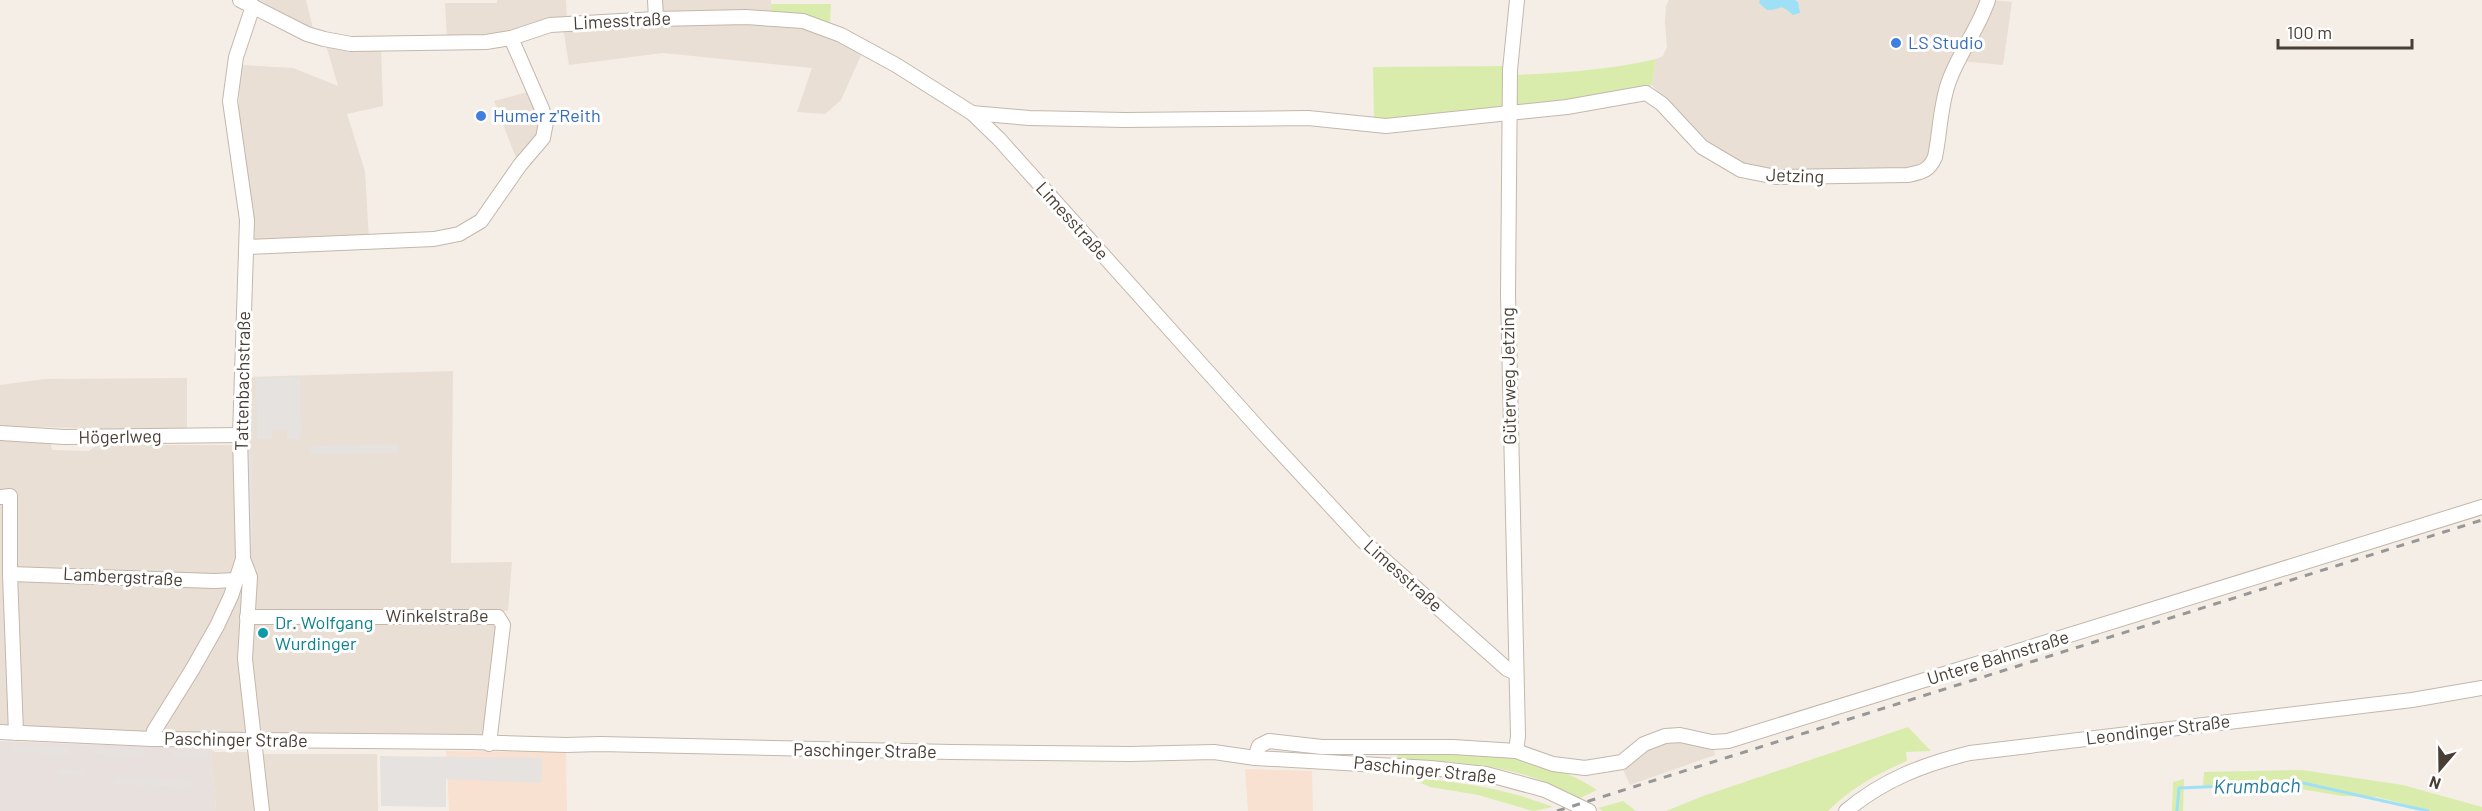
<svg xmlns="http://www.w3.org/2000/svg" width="2482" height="811" font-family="Barlow,sans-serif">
<rect width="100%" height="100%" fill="#f5eee7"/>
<!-- residential -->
<g fill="#e9dfd4">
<polygon points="251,0 306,0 314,32"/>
<polygon points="497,0 566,0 567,20 509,35 447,40 445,3 497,3"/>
<polygon points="658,0 771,0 771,14 661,12"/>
<polygon points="1669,0 1985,0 1963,44 1935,147 1921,170 1762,173 1710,150 1652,85 1656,59 1663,56 1667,47 1665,22 1666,6"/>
<polygon points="1991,0 2012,2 2003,65 1960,61"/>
<polygon points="741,20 816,28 862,53 841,100 825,114 797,112 812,68 663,53 569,65 563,28"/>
<polygon points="326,45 381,48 383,106 347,114 365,171 369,240 254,242 251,203 238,118 241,65 293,68 338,86"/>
<polygon points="531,91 542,128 518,163 494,101"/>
<polygon points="453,371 451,563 512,562 508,611 254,614 252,566 247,546 245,377"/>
<polygon points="187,378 187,432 88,433 80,428 0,426 0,385 45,379"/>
<polygon points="0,437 50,439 52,450 89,451 97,445 232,445 235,447 239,555 232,577 7,569 10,728 0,728"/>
<polygon points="244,579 250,733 163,732 162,730"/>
<polygon points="13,581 223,586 227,590 200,651 147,732 20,729"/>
<polygon points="497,622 483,735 477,737 262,736 258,733 249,628 254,623"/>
<polygon points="1669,738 1713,745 1715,755 1630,785 1622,767 1637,752"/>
<polygon points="211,749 215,752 246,752 252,755 257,811 216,811"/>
<polygon points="264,754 377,754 378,811 265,811 262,756"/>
</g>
<!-- commercial -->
<g fill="#f8e1d0">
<polygon points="446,751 566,752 567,811 449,811"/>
<polygon points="1245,769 1312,771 1313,811 1248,811"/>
</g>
<!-- industrial -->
<polygon fill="#e7e0dc" points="0,741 211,749 216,811 0,811"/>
<!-- green -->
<g fill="#daecac">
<polygon points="771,4 831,4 830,26 771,14"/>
<path d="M1656 59 1652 85 1634 91 1521 107 1515 104 1513 75C1562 73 1609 70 1656 59Z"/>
<polygon points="1507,66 1505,108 1374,124 1373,67"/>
<path d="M1908 727 1931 751 1906 752 1907 761C1878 773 1850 789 1828 811H1666L1703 796Z"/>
<path d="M1398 751C1468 753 1537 750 1597 790L1578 799C1565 793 1553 785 1540 780 1494 763 1445 761 1397 759Z"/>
<polygon points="2302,770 2403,785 2482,807 2482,811 2431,811 2377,797 2342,796 2278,785 2203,787 2204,772"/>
<path d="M1410 778C1459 781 1507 789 1553 807L1533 811 1478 795 1430 787Z"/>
<polygon points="2184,779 2183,811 2172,811 2173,782"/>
<polygon points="1623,801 1636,811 1603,811 1598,808"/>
</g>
<!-- parking -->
<g fill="#e5e2df">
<polygon points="300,377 301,439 287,439 287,430 272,430 272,439 257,439 256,378"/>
<polygon points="246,386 252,386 253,439 247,439"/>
<polygon points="398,444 398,453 311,454 311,446"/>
<polygon points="246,452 252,452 253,546 247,546"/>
<polygon points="14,746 69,748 69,755 14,752"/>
<polygon points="96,748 145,749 144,756 95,754"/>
<polygon points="173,751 207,751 207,758 173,757"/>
<polygon points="380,756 542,758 541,783 446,779 446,807 381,806"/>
<polygon points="58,769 85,770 85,776 58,775"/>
<polygon points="116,778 189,781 189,787 116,785"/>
</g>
<!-- water -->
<path fill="#9ee1f6" d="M1760 0H1795L1798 2 1800 13 1793 15C1779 2 1781 10 1767 10L1759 3Z"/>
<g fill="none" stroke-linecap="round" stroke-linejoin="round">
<!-- stream -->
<polyline stroke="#9ee1f6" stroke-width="3" points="2177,811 2179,788 2303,783 2428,811"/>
<!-- minor casing -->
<g stroke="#c4b7ab" stroke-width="16">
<g id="minor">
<polyline points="240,0 307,34 324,39 351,44 486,42 511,38 550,25 656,19 746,17 803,21 841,35 896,65 972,113 999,139 1261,431 1363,541 1507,669 1516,673"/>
<polyline points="655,0 656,19"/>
<path d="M972 113 1029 118 1125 120 1308 118 1386 126 1567 107 1646 93 1662 104 1702 147 1741 170 1776 177 1908 175C1922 172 1929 171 1935 157 1940 133 1940 108 1948 84 1958 54 1978 30 1988 0"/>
<polyline points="247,247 434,239 459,234 481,221 520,165 543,138 546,122 542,109 511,38"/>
<polyline points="0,433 64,437 240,435"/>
<polyline points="0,497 10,496 10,574 16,733"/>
<polyline points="243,559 250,577 245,659 262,811"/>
<polyline points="10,574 214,581 237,580"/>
<polyline points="247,617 498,617 503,625 489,744"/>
<polyline points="0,732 152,739 472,742 566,745 600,744 951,752 1130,754 1214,752 1255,758 1431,768 1486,774 1545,790 1589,811"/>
<polyline points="152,739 154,731 192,670 217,626 231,596 243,559 240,435 247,220 230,101 236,57 253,6"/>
<polyline points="1516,751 1518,736 1508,294 1510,70 1517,0"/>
<polyline points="1255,758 1259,746 1269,741 1322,747 1453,747 1516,751 1553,764 1585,768 1622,762 1644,744 1665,736 1680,735 1712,742 1728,741 2482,507"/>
<path d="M1846 811C1883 780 1924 764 1970 753L2412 700 2482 688"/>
</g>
</g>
<!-- minor -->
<use href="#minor" stroke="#fff" stroke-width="14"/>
<!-- rail -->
<polyline stroke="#979797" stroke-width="3" stroke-dasharray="8 8" stroke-linecap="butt" points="1557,811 2482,520"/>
</g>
<!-- markers -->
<g fill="#3f7fe0" stroke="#fff" stroke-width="2">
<circle cx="1896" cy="43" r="6"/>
<circle cx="481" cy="116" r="6"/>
</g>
<circle fill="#0f9aa8" stroke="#fff" stroke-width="2" cx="263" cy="633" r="6"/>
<g text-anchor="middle" stroke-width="6" stroke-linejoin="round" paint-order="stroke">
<!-- street labels -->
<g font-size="18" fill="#483e35" stroke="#fff">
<text transform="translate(622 21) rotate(-3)" y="6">Limesstraße</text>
<text transform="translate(1795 176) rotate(2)" y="6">Jetzing</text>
<text transform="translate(1072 221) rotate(48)" y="6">Limesstraße</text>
<text transform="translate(1509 376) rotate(-91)" y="6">Güterweg Jetzing</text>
<text transform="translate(243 381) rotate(-89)" y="6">Tattenbachstraße</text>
<text transform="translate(120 437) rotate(-1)" y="6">Högerlweg</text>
<text transform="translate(1403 576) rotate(42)" y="6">Limesstraße</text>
<text transform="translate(123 577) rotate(3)" y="6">Lambergstraße</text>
<text x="437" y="622">Winkelstraße</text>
<text transform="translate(1998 658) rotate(-17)" y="6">Untere Bahnstraße</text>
<text transform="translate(2158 730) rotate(-7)" y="6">Leondinger Straße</text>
<text transform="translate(236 740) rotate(1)" y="6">Paschinger Straße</text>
<text transform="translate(865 751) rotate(1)" y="6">Paschinger Straße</text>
<text transform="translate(1425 770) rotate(6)" y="6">Paschinger Straße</text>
</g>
<!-- shop labels -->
<g font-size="18" fill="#366cbe" stroke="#fff" text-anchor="start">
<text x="1908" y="49">LS Studio</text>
<text x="493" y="122">Humer z'Reith</text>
</g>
<!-- culture labels -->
<g font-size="18" fill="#0d838f" stroke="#fff" text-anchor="start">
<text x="275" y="629">Dr. Wolfgang<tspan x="275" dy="21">Wurdinger</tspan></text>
</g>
<!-- water labels -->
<g font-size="20" font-style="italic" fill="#217b9b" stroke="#fff">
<text transform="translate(2257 786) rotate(-1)" y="7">Krumbach</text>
</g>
</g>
<!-- north arrow -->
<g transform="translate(2440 769) rotate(200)" stroke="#ffffff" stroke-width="4.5" paint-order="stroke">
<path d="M0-4.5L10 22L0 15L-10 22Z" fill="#483e35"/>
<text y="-9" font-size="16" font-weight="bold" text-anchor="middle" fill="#483e35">N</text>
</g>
<!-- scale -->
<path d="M2278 39v9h134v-9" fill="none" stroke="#483e35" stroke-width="3"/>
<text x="2287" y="39" font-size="18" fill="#483e35" stroke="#ffffff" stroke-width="4.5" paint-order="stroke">100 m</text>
</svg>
